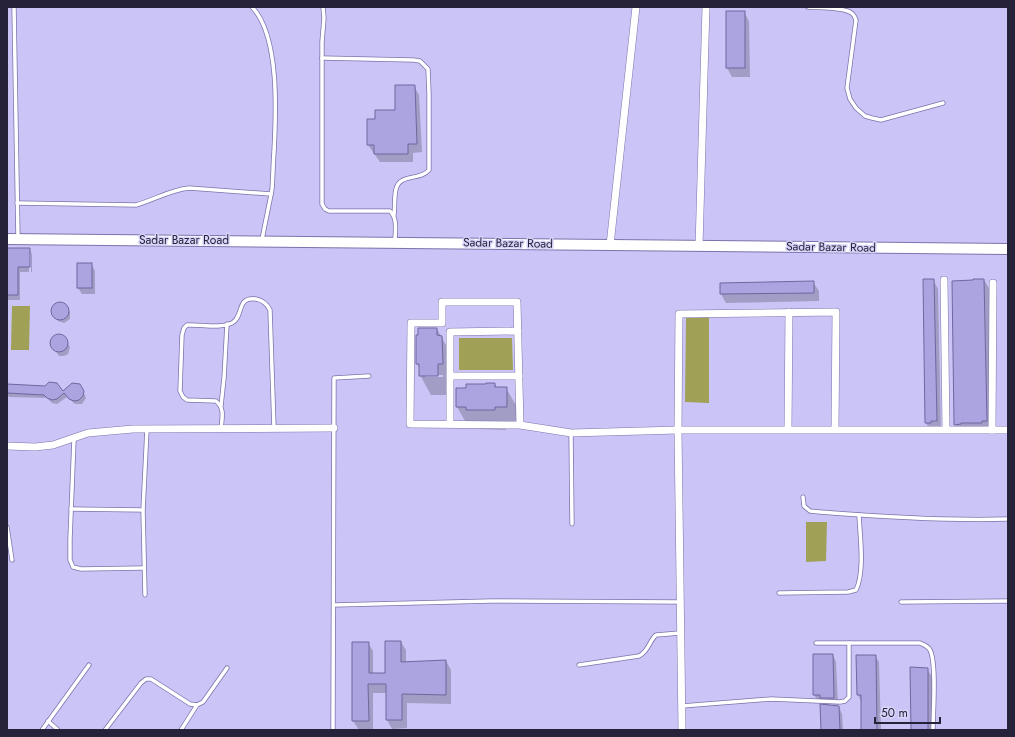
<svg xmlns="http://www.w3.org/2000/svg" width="1015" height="737" font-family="Jost,sans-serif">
<rect width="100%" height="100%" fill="#cac5f6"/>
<!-- green -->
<g fill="#a0a156">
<polygon points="12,306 30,306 29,350 11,350"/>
<polygon points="709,317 709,403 685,402 686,318"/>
<polygon points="459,338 512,338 513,370 459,370"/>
<polygon points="806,522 827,522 826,561 806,562"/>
</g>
<!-- shadow -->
<g fill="#0003" fill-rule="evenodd">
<polygon points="727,12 744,12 749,21 750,77 732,77 727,68"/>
<polygon points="414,86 419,95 422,152 413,153 413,162 380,162 368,145 376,120 396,111"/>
<polygon points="7,249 29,249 32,254 32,272 31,272 31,253 29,253 29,272 20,272 20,300 7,300"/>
<polygon points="91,264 95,271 95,294 82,294 78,288"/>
<polygon points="933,280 938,289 941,430 931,432 926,423"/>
<polygon points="984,280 989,288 992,429 960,433 955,424"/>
<polygon points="813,282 819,291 819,301 726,303 721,294"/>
<polygon points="57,303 64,304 70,312 70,319 64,323 58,321 52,313 53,306"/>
<path d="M437 329 452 356 449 395H431L420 375V369L417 364ZM426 375H443V377H426Z"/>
<polygon points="59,335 65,338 70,347 68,354 64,356 59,356 52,346 53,339"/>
<polygon points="467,384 495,384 497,388 506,388 517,407 517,426 506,426 506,430 479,429 477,426 468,426 457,407 467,389"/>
<polygon points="7,385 63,393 82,389 86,398 82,404 75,404 67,397 57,404 52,403 47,398 9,397 7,394"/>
<polygon points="401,642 406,650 406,663 446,661 451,670 451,704 407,703 407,728 392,729 387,720 387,693 373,693 373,730 359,730 353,721 353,643 368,643 373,651 373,674 386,674"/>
<polygon points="833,655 836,662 838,705 830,704 829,706 839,707 842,714 843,730 822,730 826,706 823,701 818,701 814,695"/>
<polygon points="875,656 879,662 881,730 862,730 861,701 858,695"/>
<polygon points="927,669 932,677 933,730 912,730"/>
</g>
<!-- building -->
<g fill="#aca4e1" stroke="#6f679f">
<rect x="726" y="11" width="19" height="57"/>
<polygon points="395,85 415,85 417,144 408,144 408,154 374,154 374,145 367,145 367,119 375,119 375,110 395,110"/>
<polygon points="7,248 30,248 30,267 18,267 18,295 7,295"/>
<rect x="77" y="263" width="15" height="25"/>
<polygon points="923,279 934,279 937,421 931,421 931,423 925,423"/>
<polygon points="973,279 984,279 987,421 982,421 982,423 961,423 961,424 954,425 952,281 973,280"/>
<polygon points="814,281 814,293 720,294 720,283"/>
<circle cx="60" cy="311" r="9"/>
<polygon points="418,328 437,328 437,335 442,336 443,364 438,364 438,376 419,376 419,364 416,364 416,335 418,335"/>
<circle cx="59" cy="343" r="9"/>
<polygon points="49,382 57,383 63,391 72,383 80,384 84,391 83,396 79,400 74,401 69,399 64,393 57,399 52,400 47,398 44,395 7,393 7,384 45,386"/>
<polygon points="486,383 495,383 495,387 507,387 507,407 495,407 495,410 466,410 466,407 456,407 456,388 466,388 466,384 486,384"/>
<polygon points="385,641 401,641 401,662 446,660 446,695 402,694 402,720 386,720 386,684 368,684 369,721 352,721 352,642 369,642 369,673 385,673"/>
<polygon points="813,654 833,654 834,698 820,698 820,695 813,695"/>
<polygon points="856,655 876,655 877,730 861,730 861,695 857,695"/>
<polygon points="910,667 928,668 928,730 911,730"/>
<polygon points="820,704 839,706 840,730 821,730"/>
</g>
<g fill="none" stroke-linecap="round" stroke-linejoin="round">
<!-- lane casing -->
<g stroke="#7b73ac" stroke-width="5">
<g id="lane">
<polyline points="14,7 18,238"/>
<path d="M252 7C280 36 276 114 274 152 273 164 273 177 272 189 269 206 265 223 262 240"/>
<path d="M323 7 324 18 322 42V204L325 209 329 211H390C398 219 395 231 395 241"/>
<path d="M808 7C819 8 840 7 850 12 854 14 855 17 856 20L847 88 850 99 856 108 865 116 872 118 881 120 943 103"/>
<path d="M322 58 413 60 420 61 428 69 429 94V170C420 181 400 173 396 189 394 197 395 207 394 215"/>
<path d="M17 203 136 205C154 200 170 190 189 188L271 194"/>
<polyline points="221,406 224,378 227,324"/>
<path d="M221 429C222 417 225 409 216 401L187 400 183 397 180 391 182 335 184 328 187 325C201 324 219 329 232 323 244 317 236 296 256 299 262 300 267 304 270 310L274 428"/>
<polyline points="571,433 572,524"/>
<polyline points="74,439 70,539 70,560 73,567 81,569 144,568"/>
<path d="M803 497 804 506 810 511 820 512C883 517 945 521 1008 519"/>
<polyline points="71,509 143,510"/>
<polyline points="7,527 12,560"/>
<path d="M779 593 848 592 856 590C865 572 860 536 859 515"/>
<polyline points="145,595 143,510 147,429"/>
<polyline points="901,602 1008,601"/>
<polyline points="334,605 491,601 680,602"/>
<path d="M816 643H920C924 645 928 646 930 650 937 663 933 714 933 730"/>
<path d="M579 665 639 656C649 651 649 641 656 635L680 633"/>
<polyline points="682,706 771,699 840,702 845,701 849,697 849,643"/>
<polyline points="48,721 58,730"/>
<polyline points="42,730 89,665"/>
<polyline points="105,730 141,683 146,679 151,679 190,704 197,705 203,702 227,668"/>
<polyline points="181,730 197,705"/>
<polyline points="333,730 334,378 369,376"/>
</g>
</g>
<!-- street casing -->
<g stroke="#7b73ac" stroke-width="8">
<g id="street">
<polyline points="610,245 636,7"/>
<polyline points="699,246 706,7"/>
<polyline points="944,280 946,429"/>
<polyline points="451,376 519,376"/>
<polyline points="450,424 450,332 518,331"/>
<polyline points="520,425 517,302 442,302 442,323 411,323 410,424 520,425 571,433 678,430 1008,430"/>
<polyline points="788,429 789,312"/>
<polyline points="992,430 993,283"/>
<polyline points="7,446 35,447 53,445 88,433 133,429 334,428"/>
<polyline points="682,730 678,430 679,314 836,312 835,429"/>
</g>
</g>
<!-- secondary casing -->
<g stroke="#7b73ac" stroke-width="12">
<polyline id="secondary" points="7,239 1008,249"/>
</g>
<!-- lane -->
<use href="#lane" stroke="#fff" stroke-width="3.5"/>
<!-- street -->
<use href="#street" stroke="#fff" stroke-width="7"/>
<!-- secondary -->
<use href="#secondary" stroke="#fff" stroke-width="10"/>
</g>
<g text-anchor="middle" stroke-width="3" stroke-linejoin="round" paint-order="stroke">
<!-- street labels -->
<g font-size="12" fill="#252239" stroke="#d7d3f9">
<text x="184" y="244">Sadar Bazar Road</text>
<text transform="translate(508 243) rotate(1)" y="4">Sadar Bazar Road</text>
<text transform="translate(831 247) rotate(1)" y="4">Sadar Bazar Road</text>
</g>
</g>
<!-- border -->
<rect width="1015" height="737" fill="none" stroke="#252239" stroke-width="16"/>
<!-- scale -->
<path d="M875 717v6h65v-6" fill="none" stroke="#252239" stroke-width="2"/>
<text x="881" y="717" font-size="12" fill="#252239" stroke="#d7d3f9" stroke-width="3" paint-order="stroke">50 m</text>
</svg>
